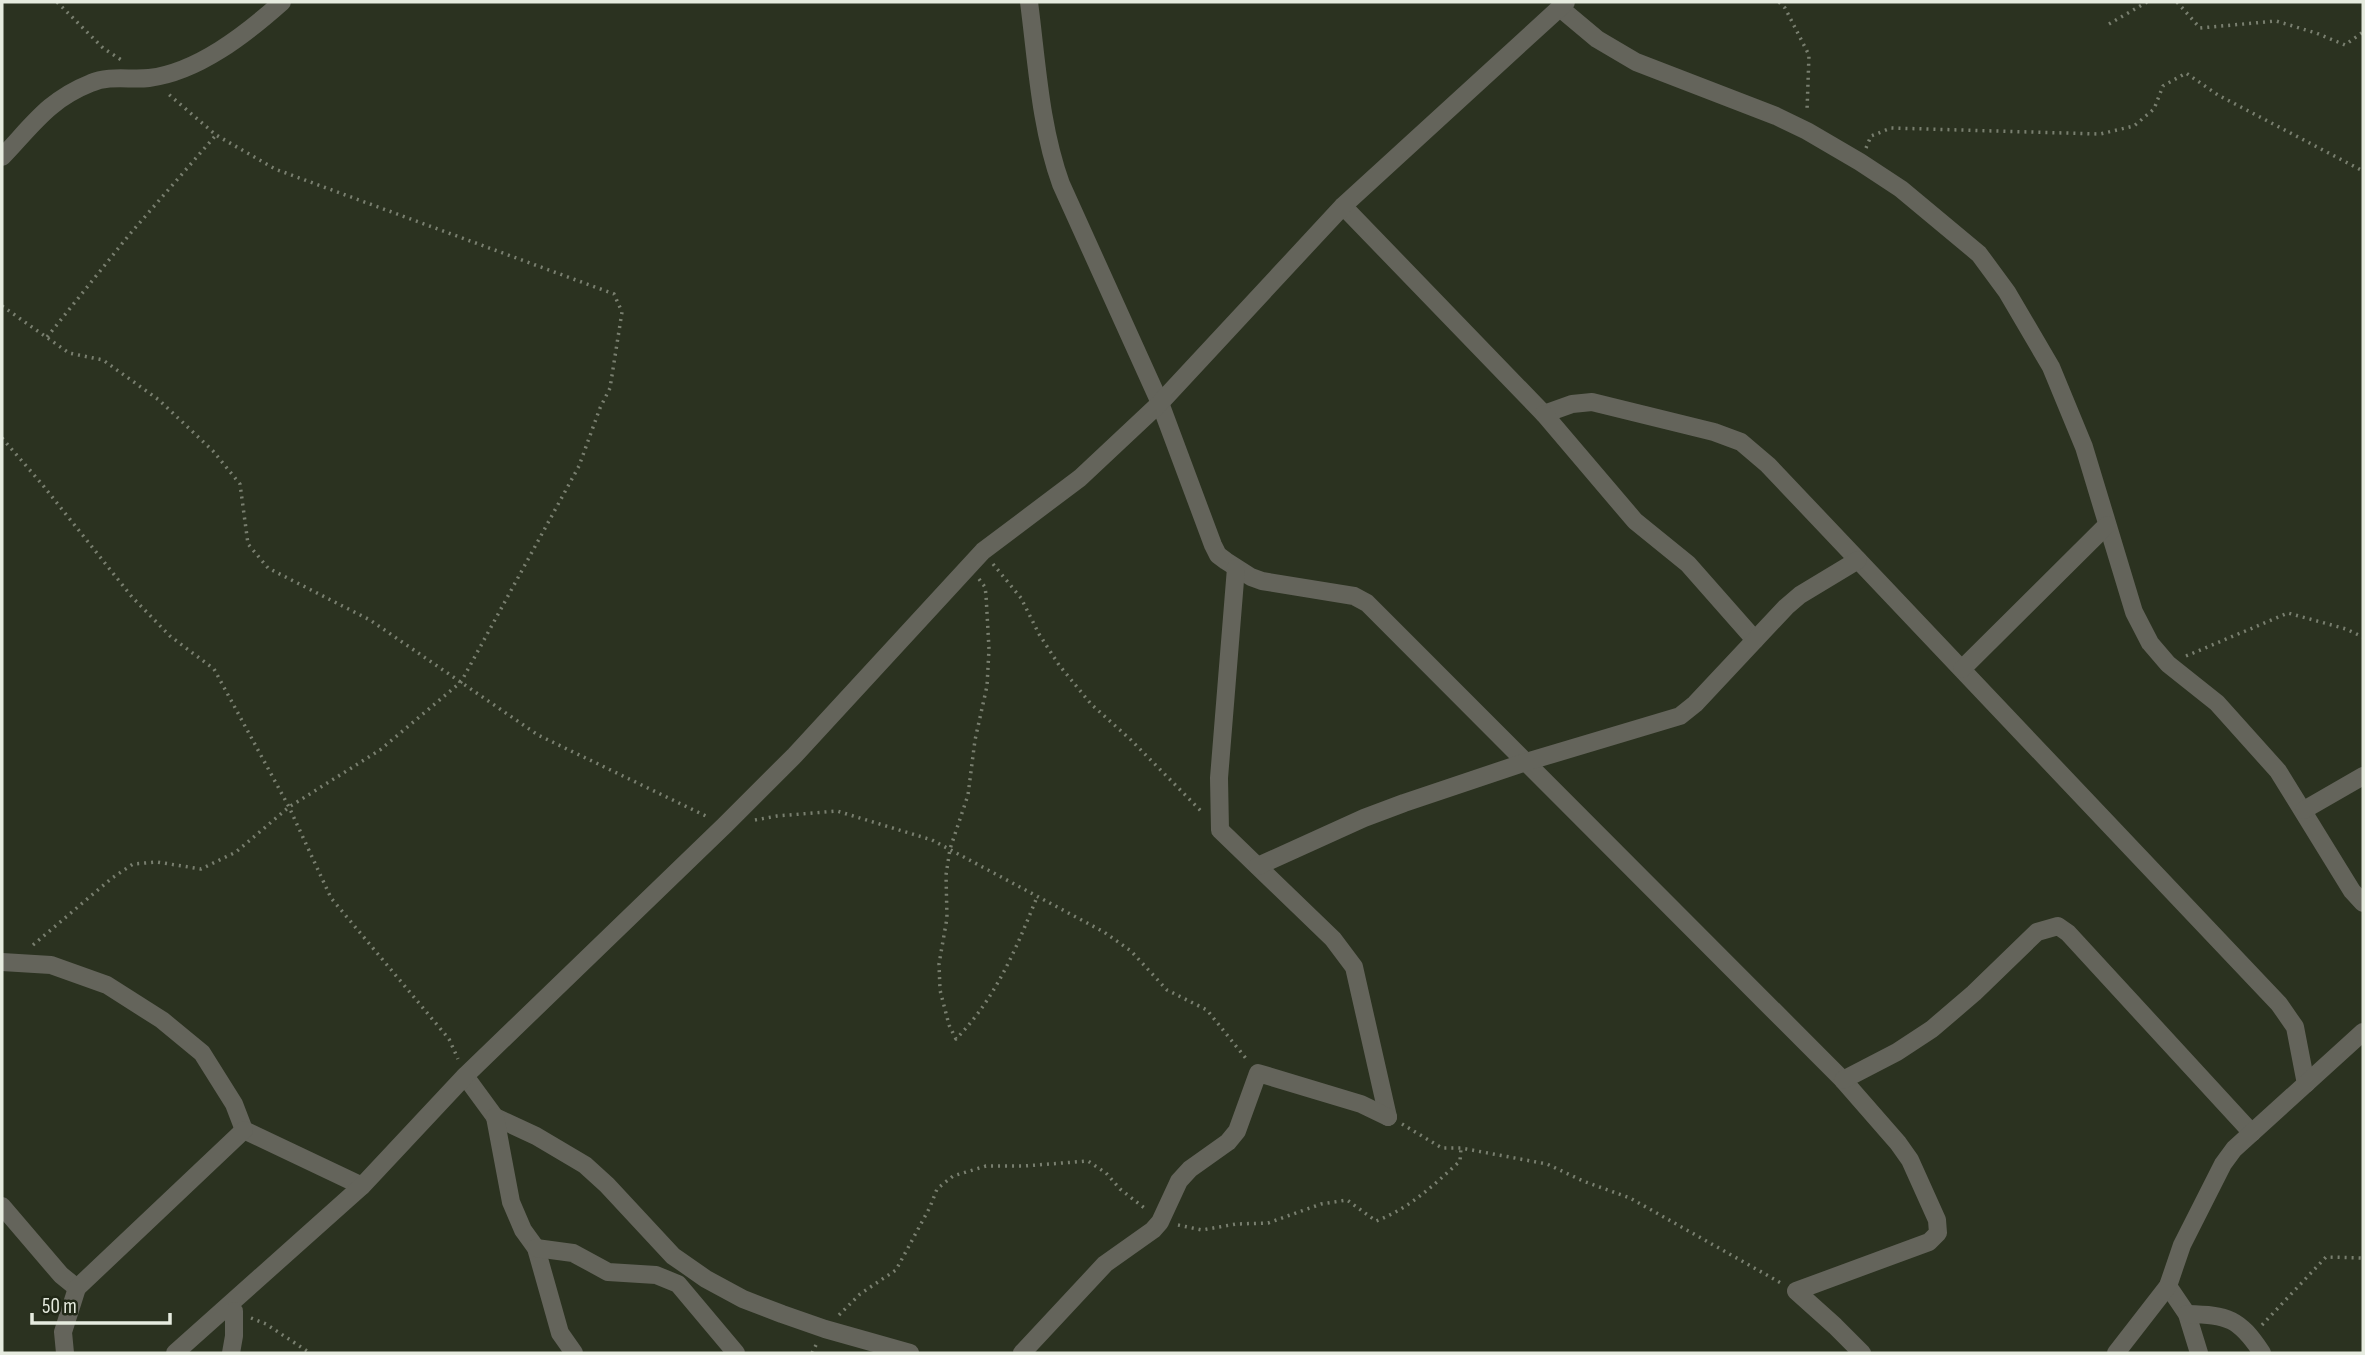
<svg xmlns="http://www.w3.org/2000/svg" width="2365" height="1355" font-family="'Sofia Sans Condensed',sans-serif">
<rect width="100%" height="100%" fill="#2b3220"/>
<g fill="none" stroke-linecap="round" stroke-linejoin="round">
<!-- path -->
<g stroke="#797f6f" stroke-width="3.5" stroke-dasharray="2 5" stroke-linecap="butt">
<polyline points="57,2 103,48 123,61"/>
<polyline points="1779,2 1785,8 1809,55 1807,111"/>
<polyline points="2177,2 2200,28 2276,21 2316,33 2345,45 2363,32"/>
<polyline points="2109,24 2147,2"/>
<polyline points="1866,148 1871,136 1891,128 2100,134 2134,126 2154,109 2163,86 2186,73 2218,95 2363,171"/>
<polyline points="2,306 69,353 103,360 159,400 213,451 240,484 248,544 268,568 370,620 538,735 708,817"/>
<polyline points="47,337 129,235 216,135"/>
<polyline points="2,438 41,483 132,597 170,636 214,669 289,807 331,898 449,1039 458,1059"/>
<polyline points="993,564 1021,598 1039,634 1059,665 1091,704 1131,740 1201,811"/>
<path d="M979 579 985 587 986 595 989 649 987 686 975 740 968 795 950 849 946 875 947 918 939 964 940 990 949 1025 956 1039C996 998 1016 949 1037 897"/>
<polyline points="2186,656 2288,613 2346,629 2363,637"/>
<polyline points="755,820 777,816 837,811 932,840 1104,932 1131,951 1167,990 1207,1010 1248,1061"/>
<polyline points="33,945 112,878 133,864 157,862 201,869 236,852 289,807 380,750 461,682 579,466 600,408 610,388 622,312 614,294 275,169 216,135 166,92"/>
<polyline points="1402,1124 1442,1148 1461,1148 1547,1164 1583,1181 1630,1198 1781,1283"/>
<path d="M1178 1225 1202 1230 1236 1224 1268 1223 1321 1204 1347 1200 1376 1221C1410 1208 1434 1185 1460 1161L1461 1148"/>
<polyline points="839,1315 860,1294 896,1270 930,1207 937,1189 953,1176 986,1166 1024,1166 1088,1161 1106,1173 1120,1189 1147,1210"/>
<polyline points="251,1318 266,1324 310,1353"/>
<polyline points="2262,1325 2326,1257 2363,1258"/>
<polyline points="812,1353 817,1343"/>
</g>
<!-- minor -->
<g stroke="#64645b" stroke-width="18">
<path d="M1029 2C1037 63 1040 126 1061 184L1160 403 1213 545 1218 555 1226 561 1251 577 1262 581 1354 596 1367 603 1843 1080 1898 1143 1910 1160 1937 1220 1938 1233 1929 1242 1796 1291 1835 1326 1862 1353"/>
<polyline points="1560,8 1597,39 1636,62 1776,116 1807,131 1860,162 1901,189 1979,254 2007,292 2051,367 2084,447 2134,612 2150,643 2168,664 2217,703 2278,771 2352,891 2363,903"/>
<path d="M2 157C32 126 48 100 91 83 109 75 130 80 149 78 198 72 246 34 282 2"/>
<polyline points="1343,206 1544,414 1572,404 1592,402 1714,432 1741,442 1768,465 2279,1004 2295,1027 2306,1084"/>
<polyline points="1544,414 1635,521 1688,564 1755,640"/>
<polyline points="1236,568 1219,778 1220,830 1333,939 1354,967 1388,1117"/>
<polyline points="1962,669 2107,525"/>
<polyline points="2304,810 2363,776"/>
<polyline points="1258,866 1364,818 1404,803 1526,762 1680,716 1695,704 1786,607 1800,595 1858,560"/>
<polyline points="2,962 51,965 107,985 162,1020 202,1053 234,1104 244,1130 362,1186"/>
<polyline points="465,1076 495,1117 536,1136 585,1165 607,1185 673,1256 706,1279 743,1299 782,1314 825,1329 910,1353"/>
<polyline points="1843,1080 1897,1052 1932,1029 1974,993 2037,932 2058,926 2068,933 2252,1133"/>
<polyline points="495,1117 511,1202 523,1230 536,1248 560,1333 574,1353"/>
<polyline points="2,1206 61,1275 77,1288"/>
<polyline points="536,1248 573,1253 608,1272 656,1275 678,1284 736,1353"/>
<polyline points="2168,1286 2187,1314 2199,1353"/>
<path d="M2187 1314C2228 1315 2239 1318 2262 1353"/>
<polyline points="65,1353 63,1332 77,1288 244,1130"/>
<polyline points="175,1353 362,1186 465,1076 725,825 795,755 983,551 1080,478 1160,403 1343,206 1566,2"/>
<polyline points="231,1353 234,1336 234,1311"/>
<polyline points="1022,1353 1105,1264 1153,1230 1160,1222 1179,1181 1190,1169 1228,1142 1237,1131 1258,1073 1361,1104 1388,1117"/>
<polyline points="2116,1353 2168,1286 2182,1245 2223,1164 2234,1149 2363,1032"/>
</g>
</g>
<!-- border -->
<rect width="2365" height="1355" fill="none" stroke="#e6ebdf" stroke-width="7"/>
<!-- scale -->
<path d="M32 1313v10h138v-10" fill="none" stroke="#e6ebdf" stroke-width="3.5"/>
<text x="42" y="1313" font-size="21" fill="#e6ebdf" stroke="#212817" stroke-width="5" paint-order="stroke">50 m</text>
</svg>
